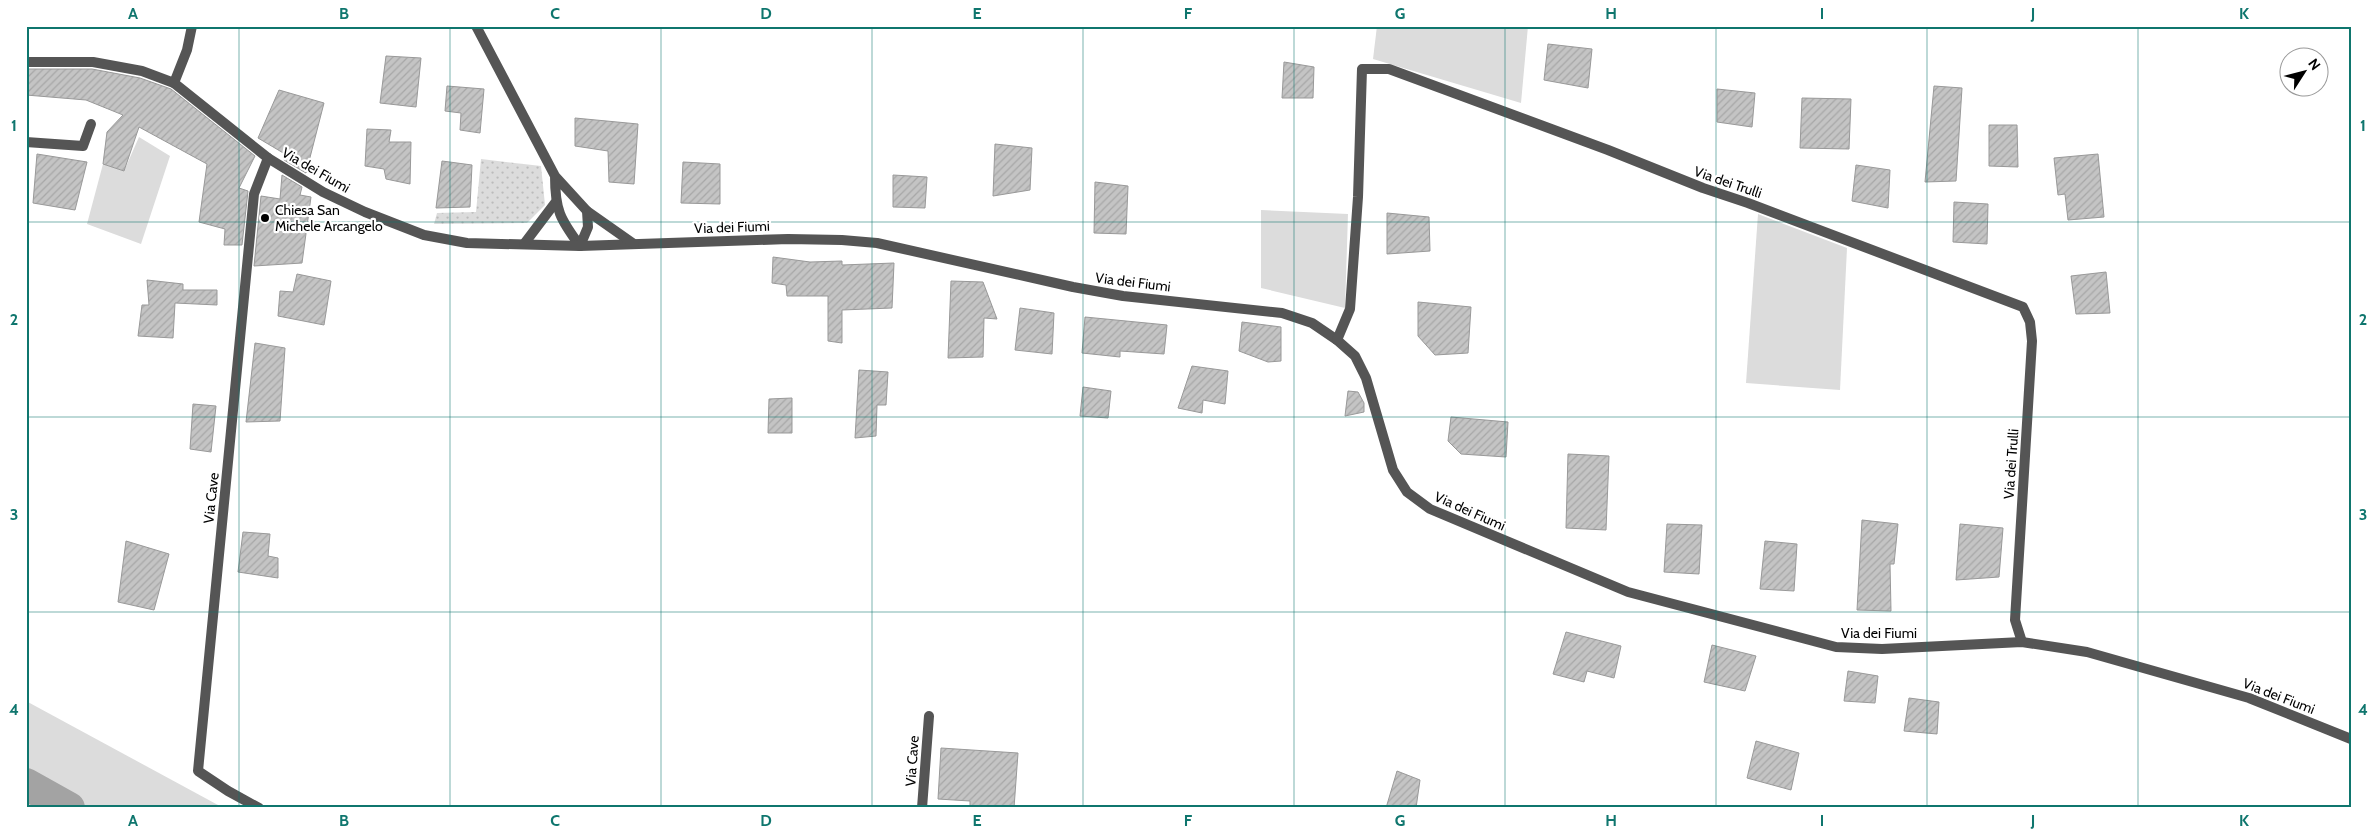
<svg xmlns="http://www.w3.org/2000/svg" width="2377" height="834" font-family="Cabin,sans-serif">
<defs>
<pattern id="garden-dots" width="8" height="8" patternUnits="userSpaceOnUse" patternTransform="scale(1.25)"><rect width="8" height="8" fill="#dcdcdc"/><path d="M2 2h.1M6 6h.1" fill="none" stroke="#bbb" stroke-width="1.8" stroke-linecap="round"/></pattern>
<pattern id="building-hatch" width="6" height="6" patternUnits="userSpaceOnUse" patternTransform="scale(1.25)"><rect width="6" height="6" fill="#c4c4c4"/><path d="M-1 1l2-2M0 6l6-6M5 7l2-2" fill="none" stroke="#a7a7a7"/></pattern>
</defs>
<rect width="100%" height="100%" fill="#fff"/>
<!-- green -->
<g fill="#dcdcdc">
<polygon points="1377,26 1528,26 1521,103 1373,59"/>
<polygon points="139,137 170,156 141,244 87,224 103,164 124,171"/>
<polygon points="1261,210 1348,214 1345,308 1261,288"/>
<polygon points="1758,214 1847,248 1840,390 1746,383"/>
<polygon points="26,701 218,805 223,808 26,808"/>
</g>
<!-- garden -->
<polygon fill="url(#garden-dots)" points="481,159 541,166 545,205 527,223 434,224 437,213 476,212"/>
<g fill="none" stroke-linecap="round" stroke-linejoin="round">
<!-- river -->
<polyline stroke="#a3a3a3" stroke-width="32" points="26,784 69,808"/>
</g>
<!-- building -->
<g fill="url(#building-hatch)" stroke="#999">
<polygon points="1548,44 1592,49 1588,88 1544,80"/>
<polygon points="386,56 421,58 416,107 380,103"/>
<polygon points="1284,62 1314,67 1313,98 1282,98"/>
<polygon points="26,69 92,69 140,78 171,89 255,156 239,188 248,191 242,245 224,245 225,229 199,222 207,164 139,127 124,171 103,164 107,132 123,115 86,100 26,95"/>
<polygon points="447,86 484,89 480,133 460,130 461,113 445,111"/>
<polygon points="1934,86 1962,88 1956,181 1925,182"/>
<polygon points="1717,89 1755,93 1752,127 1717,122"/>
<polygon points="279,90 324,103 306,173 284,160 285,154 258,138"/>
<polygon points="1802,98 1851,99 1849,149 1800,148"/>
<polygon points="575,118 638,124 634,184 609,182 608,151 575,146"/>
<polygon points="1989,125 2017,125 2018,167 1989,166"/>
<polygon points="367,129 391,130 389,142 411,142 410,184 386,179 384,169 365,166"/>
<polygon points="995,144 1032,148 1030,190 993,196"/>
<polygon points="37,154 87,162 75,210 33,203"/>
<polygon points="2098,154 2104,217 2068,220 2065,194 2058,195 2054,158"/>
<polygon points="442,161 472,165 470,207 436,208"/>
<polygon points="683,162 720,164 720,204 681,203"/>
<polygon points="1856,165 1890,170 1888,208 1852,201"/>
<polygon points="282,175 302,187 300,195 311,197 302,263 254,266 261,196 280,199"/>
<polygon points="893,175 927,177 925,208 893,207"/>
<polygon points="1095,182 1128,186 1126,234 1094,233"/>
<polygon points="1954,202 1988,204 1987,244 1953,242"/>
<polygon points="1387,213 1429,217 1430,251 1387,254"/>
<polygon points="773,257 810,262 842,261 842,265 894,263 892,308 842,310 842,343 828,341 828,296 787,296 786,285 772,283"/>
<polygon points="2106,272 2110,313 2076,314 2071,276"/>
<polygon points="297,274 331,281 324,325 278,316 280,291 293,292"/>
<polygon points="147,280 183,284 183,290 217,290 217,305 175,303 173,338 138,336 142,305 149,305"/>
<polygon points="951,281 983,282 997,319 984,318 983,357 948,358"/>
<polygon points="1418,302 1471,307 1468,353 1435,355 1418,336"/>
<polygon points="1020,308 1054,313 1052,354 1015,350"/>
<polygon points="1085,317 1167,325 1164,354 1120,351 1120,357 1082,353"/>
<polygon points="1242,322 1281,327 1281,361 1268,362 1239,351"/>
<polygon points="255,343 285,348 280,421 246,422"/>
<polygon points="1192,366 1228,371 1225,404 1203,400 1202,413 1178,408"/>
<polygon points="859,370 888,372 886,405 877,405 876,436 855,438"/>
<polygon points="1083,387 1111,391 1108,418 1080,416"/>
<polygon points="1348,391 1358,392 1364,403 1364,412 1345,416"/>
<polygon points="792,398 792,433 768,433 769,399"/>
<polygon points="193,404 216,406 211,452 190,449"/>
<polygon points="1451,417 1508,422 1506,457 1461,454 1448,441"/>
<polygon points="1568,454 1609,456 1606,530 1566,528"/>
<polygon points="1862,520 1898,524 1894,564 1890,564 1891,611 1857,610"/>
<polygon points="1667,524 1702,525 1699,574 1664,572"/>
<polygon points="1960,524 2003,528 1999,577 1956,580"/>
<polygon points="243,532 270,534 268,556 278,558 278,578 238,572"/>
<polygon points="126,541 169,554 154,610 118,602"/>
<polygon points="1765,541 1797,544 1794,591 1760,589"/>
<polygon points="1566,632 1621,646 1614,678 1587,671 1584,682 1553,674"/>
<polygon points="1712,645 1756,656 1745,691 1704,682"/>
<polygon points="1848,671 1878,676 1875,703 1844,701"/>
<polygon points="1909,698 1939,702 1937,734 1904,731"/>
<polygon points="1756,741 1799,753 1791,790 1747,778"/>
<polygon points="941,748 1018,753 1014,808 970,808 970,801 938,799"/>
<polygon points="1397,771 1420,780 1416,808 1386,808"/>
</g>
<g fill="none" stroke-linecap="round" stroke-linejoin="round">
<!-- street -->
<g stroke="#555" stroke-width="10">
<path d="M476 26 555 176 587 211 588 227 580 246C560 219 555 210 555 176"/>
<polyline points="26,62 93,62 142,71 174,83 187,50 192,26"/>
<polyline points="174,83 268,158 323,192 365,212 424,235 467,243 580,246 788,239 842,240 877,243 1073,287 1123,296 1282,313 1312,323 1337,340 1355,356 1366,378 1393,470 1407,492 1430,509 1628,592 1836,647 1882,649 2022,642 2087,652 2249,698 2351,739"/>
<polyline points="26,142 83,146 91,124"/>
<polyline points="587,211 634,244"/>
<polyline points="524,244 555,203"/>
<polyline points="1337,340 1350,309 1358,197 1362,69 1389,69 1608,150 1703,188 1748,203 2023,307 2030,322 2032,341 2015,620 2022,642"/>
<polyline points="259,808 228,791 198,771 254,194 268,158"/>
<polyline points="922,808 929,716"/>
</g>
</g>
<!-- grid -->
<path fill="none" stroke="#0f766e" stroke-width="1" stroke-opacity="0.55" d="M239 26V808M450 26V808M661 26V808M872 26V808M1083 26V808M1294 26V808M1505 26V808M1716 26V808M1927 26V808M2138 26V808M26 222H2351M26 417H2351M26 612H2351"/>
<!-- markers -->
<circle fill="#000" stroke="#fff" stroke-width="2" cx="265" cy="218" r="5"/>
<g text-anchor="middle" stroke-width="4.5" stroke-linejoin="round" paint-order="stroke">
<!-- street labels -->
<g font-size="14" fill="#000" stroke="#fff">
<text transform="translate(316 170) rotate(30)" y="5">Via dei Fiumi</text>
<text transform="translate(1728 182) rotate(19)" y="5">Via dei Trulli</text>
<text transform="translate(732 227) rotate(-2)" y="5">Via dei Fiumi</text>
<text transform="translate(1133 282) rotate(7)" y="5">Via dei Fiumi</text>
<text transform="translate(2011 464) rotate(-86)" y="5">Via dei Trulli</text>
<text transform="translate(211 498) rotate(-84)" y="5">Via Cave</text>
<text transform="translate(1470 511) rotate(24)" y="5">Via dei Fiumi</text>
<text x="1879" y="638">Via dei Fiumi</text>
<text transform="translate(2279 696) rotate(21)" y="5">Via dei Fiumi</text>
<text transform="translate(912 761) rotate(-86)" y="5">Via Cave</text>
</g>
<!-- poi labels -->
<g font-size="14" fill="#000" stroke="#fff" text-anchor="start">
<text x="275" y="215">Chiesa San<tspan x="275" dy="16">Michele Arcangelo</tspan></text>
</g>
</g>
<!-- border -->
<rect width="2377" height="834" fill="none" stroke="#ffffff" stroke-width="55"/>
<!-- north arrow -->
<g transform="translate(2304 72) rotate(54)"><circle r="24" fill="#ffffff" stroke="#999999"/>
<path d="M0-4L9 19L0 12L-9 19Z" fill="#000000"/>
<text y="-8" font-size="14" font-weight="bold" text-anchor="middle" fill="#000000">N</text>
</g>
<rect x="28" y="28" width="2322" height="778" fill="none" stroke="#0f766e" stroke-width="2"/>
<g font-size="16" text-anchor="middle" font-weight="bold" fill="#0f766e">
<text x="133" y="19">A</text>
<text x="344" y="19">B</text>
<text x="555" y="19">C</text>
<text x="766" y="19">D</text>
<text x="977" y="19">E</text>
<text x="1188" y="19">F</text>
<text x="1400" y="19">G</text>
<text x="1611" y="19">H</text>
<text x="1822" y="19">I</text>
<text x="2033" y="19">J</text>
<text x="2244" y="19">K</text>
<text x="14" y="131">1</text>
<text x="2363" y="131">1</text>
<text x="14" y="325">2</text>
<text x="2363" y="325">2</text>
<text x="14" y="520">3</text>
<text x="2363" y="520">3</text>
<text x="14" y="715">4</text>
<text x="2363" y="715">4</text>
<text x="133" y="826">A</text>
<text x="344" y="826">B</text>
<text x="555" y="826">C</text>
<text x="766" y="826">D</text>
<text x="977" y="826">E</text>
<text x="1188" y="826">F</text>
<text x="1400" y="826">G</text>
<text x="1611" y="826">H</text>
<text x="1822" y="826">I</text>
<text x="2033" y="826">J</text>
<text x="2244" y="826">K</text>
</g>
</svg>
